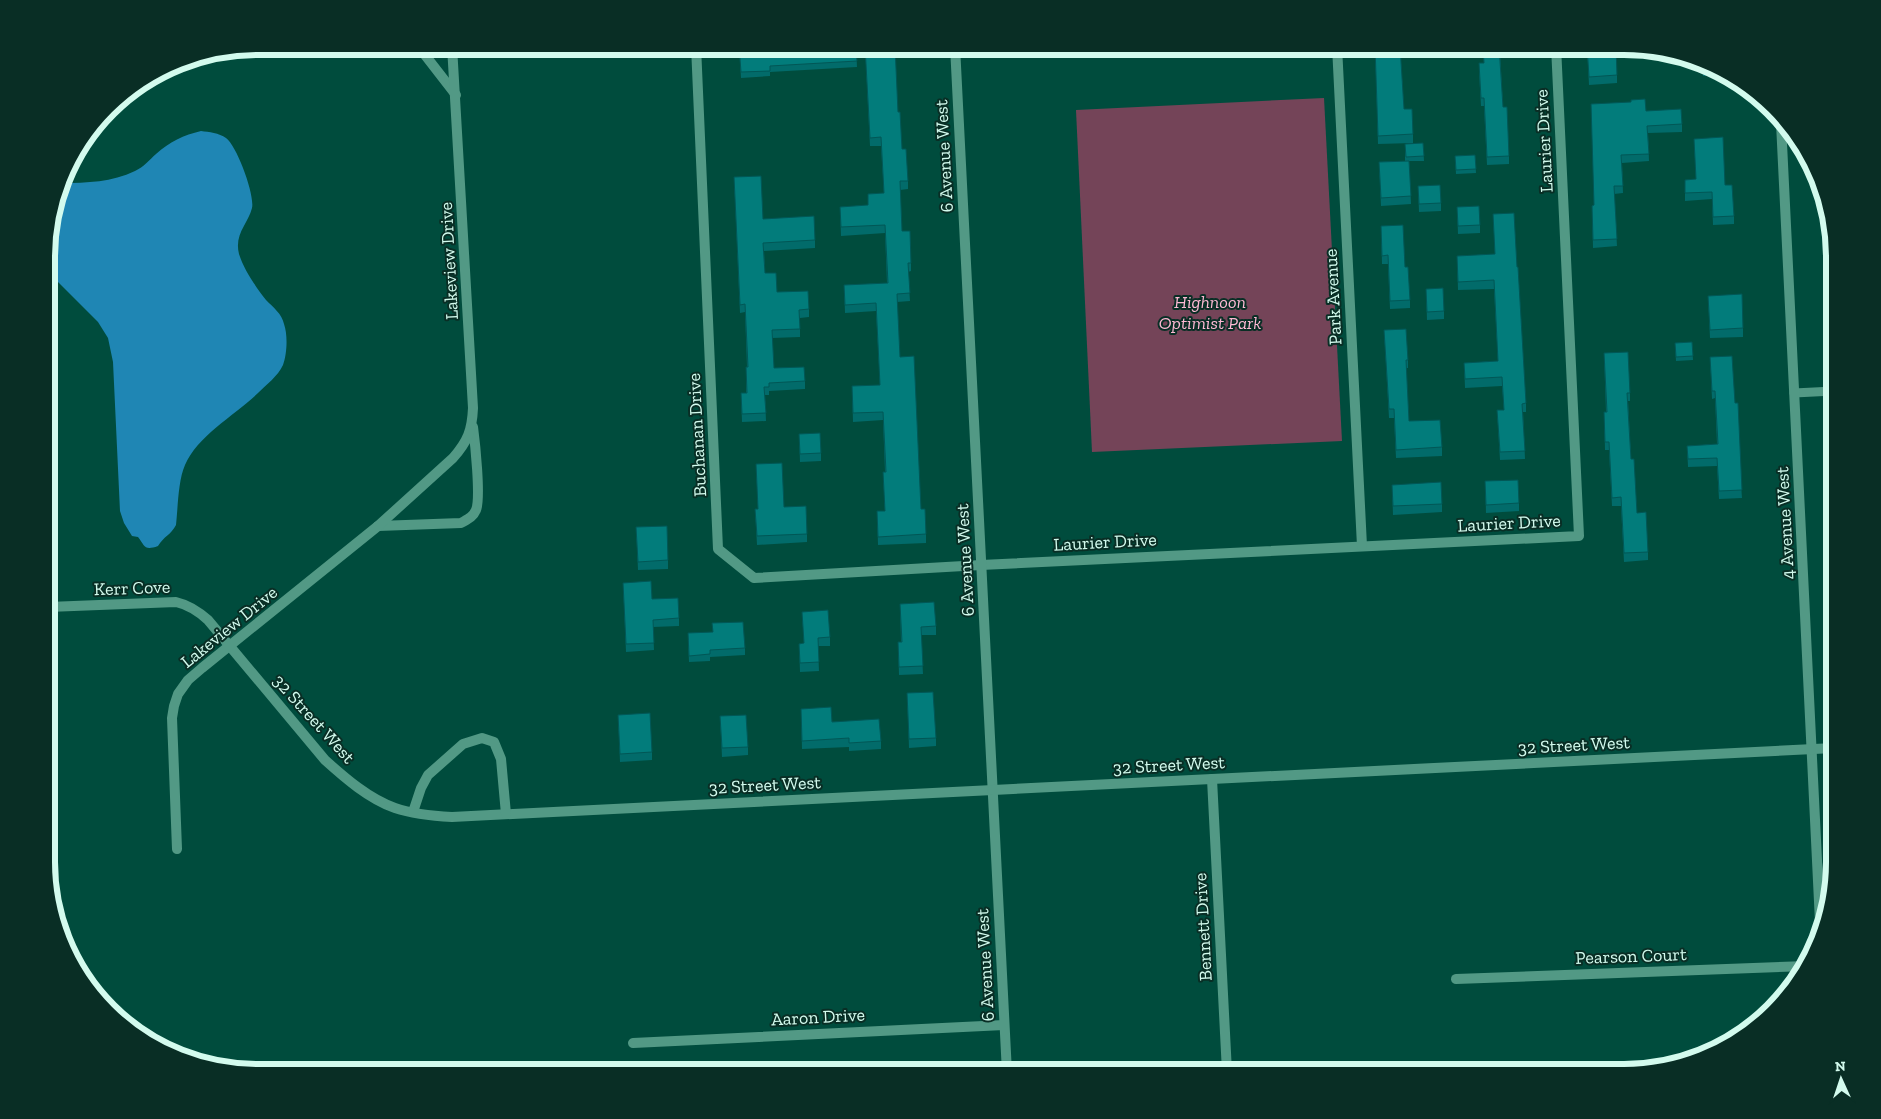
<svg xmlns="http://www.w3.org/2000/svg" width="1881" height="1119" font-family="'Zilla Slab',serif">
<rect width="100%" height="100%" fill="#004c3d"/>
<!-- green -->
<polygon fill="#744458" points="1324,98 1342,441 1092,452 1076,110"/>
<!-- water -->
<path fill="#1f86b4" d="M201 131C209 132 219 133 226 138 237 146 255 195 252 208 248 224 234 234 239 254 244 270 256 287 266 300 273 307 282 314 284 324 288 335 287 354 283 365 278 376 266 385 258 393 235 415 197 436 185 465 178 481 178 507 176 525 171 535 164 536 158 546 144 551 145 546 138 537L132 536 124 523 120 511 113 362 108 338 98 322 48 272V230L62 183C87 183 112 182 135 171 144 167 149 160 156 154 169 142 184 135 201 131Z"/>
<g fill="none" stroke-linecap="round" stroke-linejoin="round">
<!-- service -->
<polyline stroke="#529985" stroke-width="9" points="1794,393 1834,391"/>
<!-- minor -->
<g stroke="#529985" stroke-width="10">
<polyline points="418,46 456,95"/>
<polyline points="696,46 718,549 754,578 981,565 1579,536 1556,46"/>
<polyline points="1337,46 1362,546"/>
<polyline points="1781,123 1820,922"/>
<path d="M378 526 461 523C468 519 473 517 476 510 481 498 475 442 473 427"/>
<path d="M48 607 176 602C189 605 198 611 208 620L325 760C345 778 369 799 395 808 413 814 433 816 452 817L993 790"/>
<polyline points="1212,779 1227,1072"/>
<polyline points="413,812 421,788 428,775 463,744 482,738 494,742 501,759 506,814"/>
<path d="M177 849 172 718 174 706 178 694 188 680 202 668 378 526 453 458C468 441 472 430 473 408L452 46"/>
<polyline points="1456,979 1807,966"/>
<polyline points="633,1043 1004,1025"/>
</g>
<!-- tertiary -->
<g stroke="#529985" stroke-width="10">
<polyline points="955,46 1007,1073"/>
<polyline points="993,790 1834,748"/>
</g>
</g>
<!-- wall -->
<g fill="#026b6a">
<polygon points="739,46 856,46 857,67 770,72 770,76 741,78"/>
<polygon points="865,46 898,112 902,149 908,181 908,189 900,190 902,231 911,263 911,271 908,272 910,301 897,302 900,357 921,509 926,534 926,543 878,545 877,511 885,511 883,472 885,472 883,420 853,422 852,386 880,385 876,311 845,313 844,285 887,283 885,233 841,236 840,207 868,205 868,194 884,193 881,146 870,146"/>
<polygon points="1375,46 1418,46 1400,48 1404,109 1413,134 1413,143 1378,144"/>
<polygon points="1483,46 1507,46 1507,52 1500,53 1503,107 1509,156 1509,164 1487,165 1484,106 1481,106 1479,71 1479,63 1484,63"/>
<polygon points="1587,46 1617,75 1617,83 1589,85"/>
<polygon points="1702,63 1728,74 1728,75 1703,76"/>
<polygon points="1631,102 1646,111 1682,124 1682,132 1648,133 1649,161 1622,163 1623,193 1614,194 1617,246 1593,248 1592,206 1594,205"/>
<polygon points="1694,139 1725,185 1734,216 1734,224 1713,225 1712,199 1685,201 1685,180 1696,179"/>
<polygon points="1423,143 1424,161 1409,161 1411,204 1381,206 1379,162 1405,161 1405,144"/>
<polygon points="1475,155 1476,173 1456,174 1455,156"/>
<polygon points="734,177 763,219 815,240 815,248 764,251 765,273 777,292 809,309 809,317 800,318 800,337 772,338 774,368 805,381 805,389 769,391 769,395 765,395 766,421 742,422 741,393 746,393 746,367 747,367 745,312 740,313"/>
<polygon points="1418,186 1441,203 1441,211 1419,212"/>
<polygon points="1457,207 1480,225 1480,233 1458,234"/>
<polygon points="1493,214 1517,267 1526,403 1526,412 1523,412 1525,459 1500,460 1497,410 1504,410 1502,386 1465,388 1464,363 1498,361 1494,289 1458,290 1457,256 1495,254"/>
<polygon points="1381,226 1405,267 1410,300 1410,308 1390,309 1388,264 1382,264"/>
<polygon points="1426,289 1444,311 1444,319 1427,320"/>
<polygon points="1708,296 1743,328 1743,337 1710,338"/>
<polygon points="1384,330 1408,360 1408,368 1406,368 1409,421 1442,447 1442,456 1396,458 1394,418 1389,418"/>
<polygon points="1692,342 1693,360 1676,361 1675,343"/>
<polygon points="1604,353 1630,393 1630,401 1628,401 1631,459 1637,513 1648,552 1648,560 1624,562 1621,506 1612,506 1609,450 1605,450 1604,412 1606,412"/>
<polygon points="1710,357 1735,403 1742,498 1719,499 1717,466 1688,467 1687,446 1717,444 1715,398 1712,399"/>
<polygon points="799,434 821,453 821,461 800,462"/>
<polygon points="756,464 784,507 807,534 807,542 757,545 755,509 758,509"/>
<polygon points="1485,481 1519,503 1519,511 1486,513"/>
<polygon points="1392,485 1442,504 1442,512 1393,515"/>
<polygon points="636,527 668,560 668,569 638,570"/>
<polygon points="623,583 652,599 679,618 679,626 653,627 654,650 626,652"/>
<polygon points="900,604 936,626 936,635 921,635 923,674 899,675 898,642 901,642"/>
<polygon points="802,612 830,637 830,646 818,646 819,671 800,672 799,644 804,643"/>
<polygon points="688,640 745,648 745,655 710,657 710,661 689,662"/>
<polygon points="907,693 936,738 936,746 909,748"/>
<polygon points="801,709 881,741 881,749 849,751 849,747 802,749"/>
<polygon points="618,715 652,752 652,760 620,762"/>
<polygon points="720,716 748,747 748,755 722,757"/>
</g>
<!-- building -->
<g fill="#027c7b" stroke="#015756">
<polygon points="739,46 856,46 857,61 770,66 770,71 741,72"/>
<polygon points="865,46 895,46 898,112 900,112 902,149 906,149 908,181 900,181 902,231 910,231 911,263 908,263 910,293 897,294 900,357 914,356 921,509 925,509 926,534 878,537 877,511 885,511 883,472 886,472 883,412 853,413 852,386 880,385 876,303 845,305 844,285 888,283 885,225 841,227 840,207 868,205 868,194 884,193 881,137 870,138"/>
<polygon points="1375,46 1400,46 1404,109 1412,109 1413,134 1378,136"/>
<polygon points="1483,46 1499,46 1503,107 1507,107 1509,156 1487,157 1484,98 1481,98 1479,63 1484,63"/>
<polygon points="1587,46 1616,46 1617,75 1589,77"/>
<polygon points="1702,63 1712,67 1703,68"/>
<polygon points="1645,99 1646,111 1681,109 1682,124 1647,126 1649,154 1621,155 1623,186 1614,186 1617,239 1593,240 1592,206 1594,205 1591,104 1631,102 1631,100"/>
<polygon points="1723,137 1725,185 1732,185 1734,216 1713,217 1712,192 1685,193 1685,180 1696,179 1694,139"/>
<polygon points="1423,143 1424,156 1406,157 1405,144"/>
<polygon points="1475,155 1476,169 1456,170 1455,156"/>
<polygon points="1409,161 1411,196 1381,198 1379,162"/>
<polygon points="761,176 763,219 814,216 815,240 763,243 765,273 776,273 777,292 808,291 809,309 799,310 800,329 772,330 774,368 804,367 805,381 769,383 769,387 764,387 766,413 742,414 741,393 747,393 746,367 748,367 745,304 740,305 734,177"/>
<polygon points="1440,185 1441,203 1419,204 1418,186"/>
<polygon points="1479,206 1480,225 1458,226 1457,207"/>
<polygon points="1514,213 1517,267 1518,267 1526,403 1522,404 1525,451 1500,452 1497,410 1504,410 1502,377 1465,379 1464,363 1498,361 1494,280 1458,282 1457,256 1495,254 1493,214"/>
<polygon points="1403,225 1405,267 1408,267 1410,300 1390,301 1388,255 1382,256 1381,226"/>
<polygon points="1443,288 1444,311 1427,312 1426,289"/>
<polygon points="1742,294 1743,328 1710,330 1708,296"/>
<polygon points="1406,329 1408,360 1406,360 1409,421 1440,420 1442,447 1396,450 1394,409 1389,409 1384,330"/>
<polygon points="1692,342 1693,356 1676,357 1675,343"/>
<polygon points="1628,352 1630,393 1627,393 1631,459 1634,459 1637,513 1646,512 1648,552 1624,553 1621,497 1612,498 1609,442 1605,442 1604,412 1607,412 1604,353"/>
<polygon points="1732,356 1735,403 1738,403 1742,490 1719,491 1717,458 1688,459 1687,446 1718,444 1715,391 1712,391 1710,357"/>
<polygon points="820,433 821,453 800,454 799,434"/>
<polygon points="782,463 784,507 806,506 807,534 757,536 755,509 758,509 756,464"/>
<polygon points="1518,480 1519,503 1486,505 1485,481"/>
<polygon points="1441,482 1442,504 1393,506 1392,485"/>
<polygon points="667,526 668,560 638,562 636,527"/>
<polygon points="651,581 652,599 678,598 679,618 653,620 654,643 626,644 623,583"/>
<polygon points="934,602 936,626 921,627 923,666 899,667 898,642 902,642 900,604"/>
<polygon points="828,610 830,637 818,638 819,662 800,663 799,644 804,643 802,612"/>
<polygon points="743,622 745,648 710,650 710,654 689,656 688,633 713,632 712,623"/>
<polygon points="933,692 936,738 909,739 907,693"/>
<polygon points="831,707 832,722 879,719 881,741 849,743 849,738 802,741 801,709"/>
<polygon points="650,713 652,752 620,754 618,715"/>
<polygon points="746,715 748,747 722,748 720,716"/>
</g>
<g text-anchor="middle" stroke-width="4" stroke-linejoin="round" paint-order="stroke">
<!-- street labels -->
<g font-size="18" fill="#d3fbee" stroke="#092e25">
<text transform="translate(1544 141) rotate(-93)" y="6">Laurier Drive</text>
<text transform="translate(944 156) rotate(-93)" y="6">6 Avenue West</text>
<text transform="translate(449 261) rotate(-93)" y="6">Lakeview Drive</text>
<text transform="translate(1333 297) rotate(-93)" y="6">Park Avenue</text>
<text transform="translate(697 435) rotate(-93)" y="6">Buchanan Drive</text>
<text transform="translate(1509 523) rotate(-3)" y="6">Laurier Drive</text>
<text transform="translate(1785 523) rotate(-93)" y="6">4 Avenue West</text>
<text transform="translate(1105 542) rotate(-3)" y="6">Laurier Drive</text>
<text transform="translate(965 560) rotate(-93)" y="6">6 Avenue West</text>
<text transform="translate(132 588) rotate(-2)" y="6">Kerr Cove</text>
<text transform="translate(229 627) rotate(-39)" y="6">Lakeview Drive</text>
<text transform="translate(314 719) rotate(48)" y="6">32 Street West</text>
<text transform="translate(1574 745) rotate(-3)" y="6">32 Street West</text>
<text transform="translate(1169 765) rotate(-3)" y="6">32 Street West</text>
<text transform="translate(765 785) rotate(-3)" y="6">32 Street West</text>
<text transform="translate(1203 927) rotate(-93)" y="6">Bennett Drive</text>
<text transform="translate(1631 956) rotate(-2)" y="6">Pearson Court</text>
<text transform="translate(985 965) rotate(-93)" y="6">6 Avenue West</text>
<text transform="translate(818 1017) rotate(-3)" y="6">Aaron Drive</text>
</g>
<!-- park labels -->
<g font-size="18" font-style="italic" fill="#feb9d4" stroke="#092e25">
<text x="1210" y="308">Highnoon<tspan x="1210" dy="21">Optimist Park</tspan></text>
</g>
</g>
<!-- crop -->
<path d="M0 0H1881V1119H0ZM257 55H1624A202 202 0 0 1 1826 257V862A202 202 0 0 1 1624 1064H257A202 202 0 0 1 55 862V257A202 202 0 0 1 257 55Z" fill="#092e25" fill-rule="evenodd"/>
<path fill="none" stroke="#d3fbee" stroke-width="6" d="M257 55H1624A202 202 0 0 1 1826 257V862A202 202 0 0 1 1624 1064H257A202 202 0 0 1 55 862V257A202 202 0 0 1 257 55Z"/>
<!-- north arrow -->
<g transform="translate(1841 1079) rotate(357)" stroke="#092e25" stroke-width="4" paint-order="stroke">
<path d="M0-4L9 19L0 12L-9 19Z" fill="#d3fbee"/>
<text y="-8" font-size="14" font-weight="bold" text-anchor="middle" fill="#d3fbee">N</text>
</g>
</svg>
